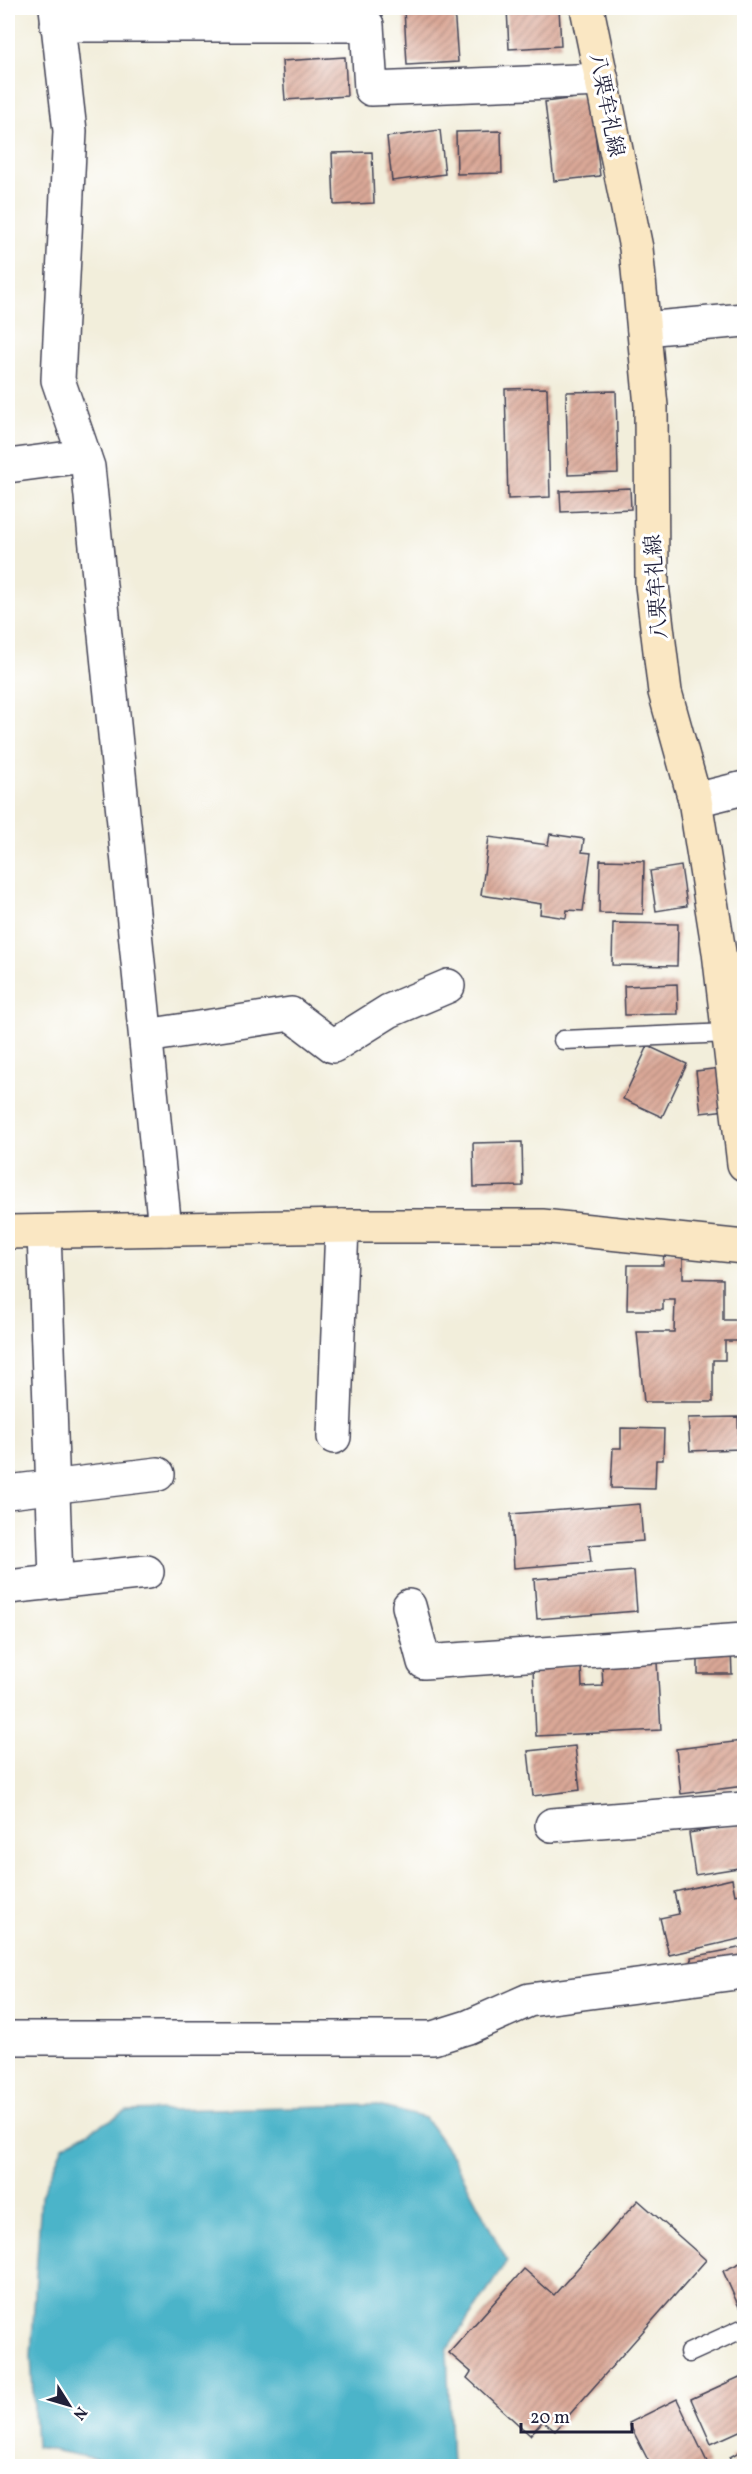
<svg xmlns="http://www.w3.org/2000/svg" width="752" height="2474" font-family="Vollkorn,'Noto Serif JP',serif">
<defs>
<pattern id="building-hatch" width="6" height="6" patternUnits="userSpaceOnUse" patternTransform="scale(1.5)"><rect width="6" height="6" fill="#daa897"/><path d="M-1 1l2-2M0 6l6-6M5 7l2-2" fill="none" stroke="#b0887c"/></pattern>
</defs>
<rect width="100%" height="100%" fill="#fff"/>
<filter id="ink" filterUnits="userSpaceOnUse"><feTurbulence type="fractalNoise" baseFrequency=".0167" numOctaves="2"/><feDisplacementMap in="SourceGraphic" scale="12" xChannelSelector="R" yChannelSelector="G"/><feConvolveMatrix kernelMatrix="1 2 1 2 8 2 1 2 1" color-interpolation-filters="sRGB"/></filter>
<filter id="wash" filterUnits="userSpaceOnUse"><feTurbulence type="fractalNoise" baseFrequency=".008" numOctaves="4" result="noise"/><feDisplacementMap in="SourceGraphic" scale="24" xChannelSelector="R" yChannelSelector="G"/><feGaussianBlur stdDeviation="1.35" result="paint"/><feColorMatrix in="noise" values="0 0 0 0 0 0 0 0 0 0 0 0 0 0 0 0 0 1.4 0 .05"/><feComposite in="paint" operator="in"/></filter>
<g filter="url(#wash)">
<rect width="100%" height="100%" fill="#f2eedb"/>
<!-- water -->
<polygon fill="#4bb4c9" stroke="#366b82" stroke-width="1.5" points="374,2105 425,2118 454,2159 507,2261 447,2350 452,2466 134,2466 36,2447 31,2356 41,2196 63,2146 127,2111"/>
<g id="blocks">
<!-- building -->
<g fill="url(#building-hatch)">
<polygon points="454,8 458,62 407,65 404,9"/>
<polygon points="507,8 559,8 561,46 509,49"/>
<polygon points="345,57 347,96 285,100 282,61"/>
<polygon points="591,96 600,176 554,181 545,102"/>
<polygon points="440,130 445,174 392,181 387,137"/>
<polygon points="501,131 502,173 457,174 456,132"/>
<polygon points="372,152 374,203 334,205 332,153"/>
<polygon points="547,388 550,497 508,499 505,389"/>
<polygon points="616,391 618,473 568,475 566,392"/>
<polygon points="630,488 631,509 561,512 560,491"/>
<polygon points="550,834 584,839 582,852 591,853 583,911 567,910 566,918 540,914 541,904 481,895 489,837 548,845"/>
<polygon points="600,860 644,861 643,914 599,913"/>
<polygon points="681,866 687,906 656,911 650,871"/>
<polygon points="613,923 678,924 677,966 612,965"/>
<polygon points="677,984 678,1014 625,1015 624,986"/>
<polygon points="648,1046 687,1064 662,1117 623,1099"/>
<polygon points="721,1068 726,1110 701,1113 696,1071"/>
<polygon points="522,1142 523,1186 474,1187 473,1143"/>
<polygon points="664,1253 683,1253 683,1278 723,1279 723,1320 740,1320 740,1341 725,1341 725,1360 713,1360 713,1402 644,1402 637,1332 674,1332 675,1300 663,1300 663,1310 627,1310 628,1265 663,1265"/>
<polygon points="738,1417 739,1449 690,1451 688,1418"/>
<polygon points="621,1428 664,1429 663,1460 656,1460 655,1489 611,1488 613,1448 621,1448"/>
<polygon points="640,1504 643,1541 589,1545 591,1562 514,1568 511,1514"/>
<polygon points="634,1571 637,1611 537,1619 534,1579"/>
<polygon points="731,1651 732,1674 698,1674 698,1652"/>
<polygon points="657,1662 661,1730 536,1736 533,1668 581,1665 582,1687 603,1686 602,1665"/>
<polygon points="742,1741 744,1786 681,1794 676,1749"/>
<polygon points="575,1746 580,1790 533,1796 528,1751"/>
<polygon points="744,1824 744,1867 695,1875 689,1833"/>
<polygon points="732,1879 735,1895 744,1893 744,1938 669,1955 660,1918 679,1914 674,1892"/>
<polygon points="744,1947 744,1967 694,1977 691,1957"/>
<polygon points="638,2200 706,2260 555,2431 543,2421 530,2435 467,2378 471,2372 449,2353 524,2269 554,2295"/>
<polygon points="744,2261 744,2305 739,2307 723,2271"/>
<polygon points="744,2375 744,2429 711,2444 691,2399"/>
<polygon points="677,2399 709,2466 651,2466 629,2423"/>
<polygon points="744,2449 744,2466 736,2466 730,2457"/>
</g>
</g>
</g>
<g filter="url(#ink)">
<use href="#blocks" fill-opacity="0" stroke="#414153" stroke-width="1.5"/>
<g fill="none" stroke-linecap="round" stroke-linejoin="round">
<!-- lane casing -->
<g stroke="#414153" stroke-width="21">
<g id="lane">
<polyline points="563,1040 729,1033"/>
<polyline points="689,2353 744,2328"/>
</g>
</g>
<!-- street casing -->
<g stroke="#414153" stroke-width="36">
<g id="street">
<polyline points="56,8 70,131 58,380 88,467 165,1229"/>
<polyline points="57,25 367,25 371,89 602,80"/>
<polyline points="644,329 744,320"/>
<polyline points="8,466 84,456"/>
<polyline points="695,800 744,788"/>
<polyline points="146,1036 291,1014 333,1046 389,1011 448,986"/>
<polyline points="44,1232 56,1580"/>
<polyline points="334,1437 342,1226"/>
<polyline points="8,1492 158,1474"/>
<polyline points="8,1587 147,1572"/>
<polyline points="409,1606 424,1662 744,1640"/>
<polyline points="552,1825 744,1809"/>
<polyline points="8,2038 433,2038 468,2027 529,2000 744,1972"/>
</g>
</g>
<!-- secondary casing -->
<g stroke="#414153" stroke-width="36">
<g id="secondary">
<polyline points="587,8 636,248 651,406 652,585 665,692 695,800 719,952 744,1164"/>
<polyline points="8,1232 351,1226 542,1226 744,1247"/>
</g>
</g>
<!-- lane -->
<use href="#lane" stroke="#fff" stroke-width="18"/>
<!-- street -->
<use href="#street" stroke="#fff" stroke-width="33"/>
<!-- secondary -->
<use href="#secondary" stroke="#fae7c3" stroke-width="33"/>
</g>
</g>
<g text-anchor="middle" stroke-width="6" stroke-linejoin="round" paint-order="stroke">
<!-- street labels -->
<g font-size="21" fill="#22223b" stroke="#fff">
<text transform="translate(607 105) rotate(79)" y="7">八栗牟礼線</text>
<text transform="translate(656 587) rotate(-94)" y="7">八栗牟礼線</text>
</g>
</g>
<!-- margin -->
<rect width="752" height="2474" fill="none" stroke="#fff" stroke-width="30"/>
<!-- north arrow -->
<g transform="translate(69 2405) rotate(127)" stroke="#ffffff" stroke-width="4.5" paint-order="stroke">
<path d="M0-4.5L10 22L0 15L-10 22Z" fill="#22223b"/>
<text y="-9" font-size="16" font-weight="bold" text-anchor="middle" fill="#22223b">N</text>
</g>
<!-- scale -->
<path d="M521 2423v9h111v-9" fill="none" stroke="#22223b" stroke-width="3"/>
<text x="530" y="2423" font-size="18" fill="#22223b" stroke="#ffffff" stroke-width="4.5" paint-order="stroke">20 m</text>
</svg>
